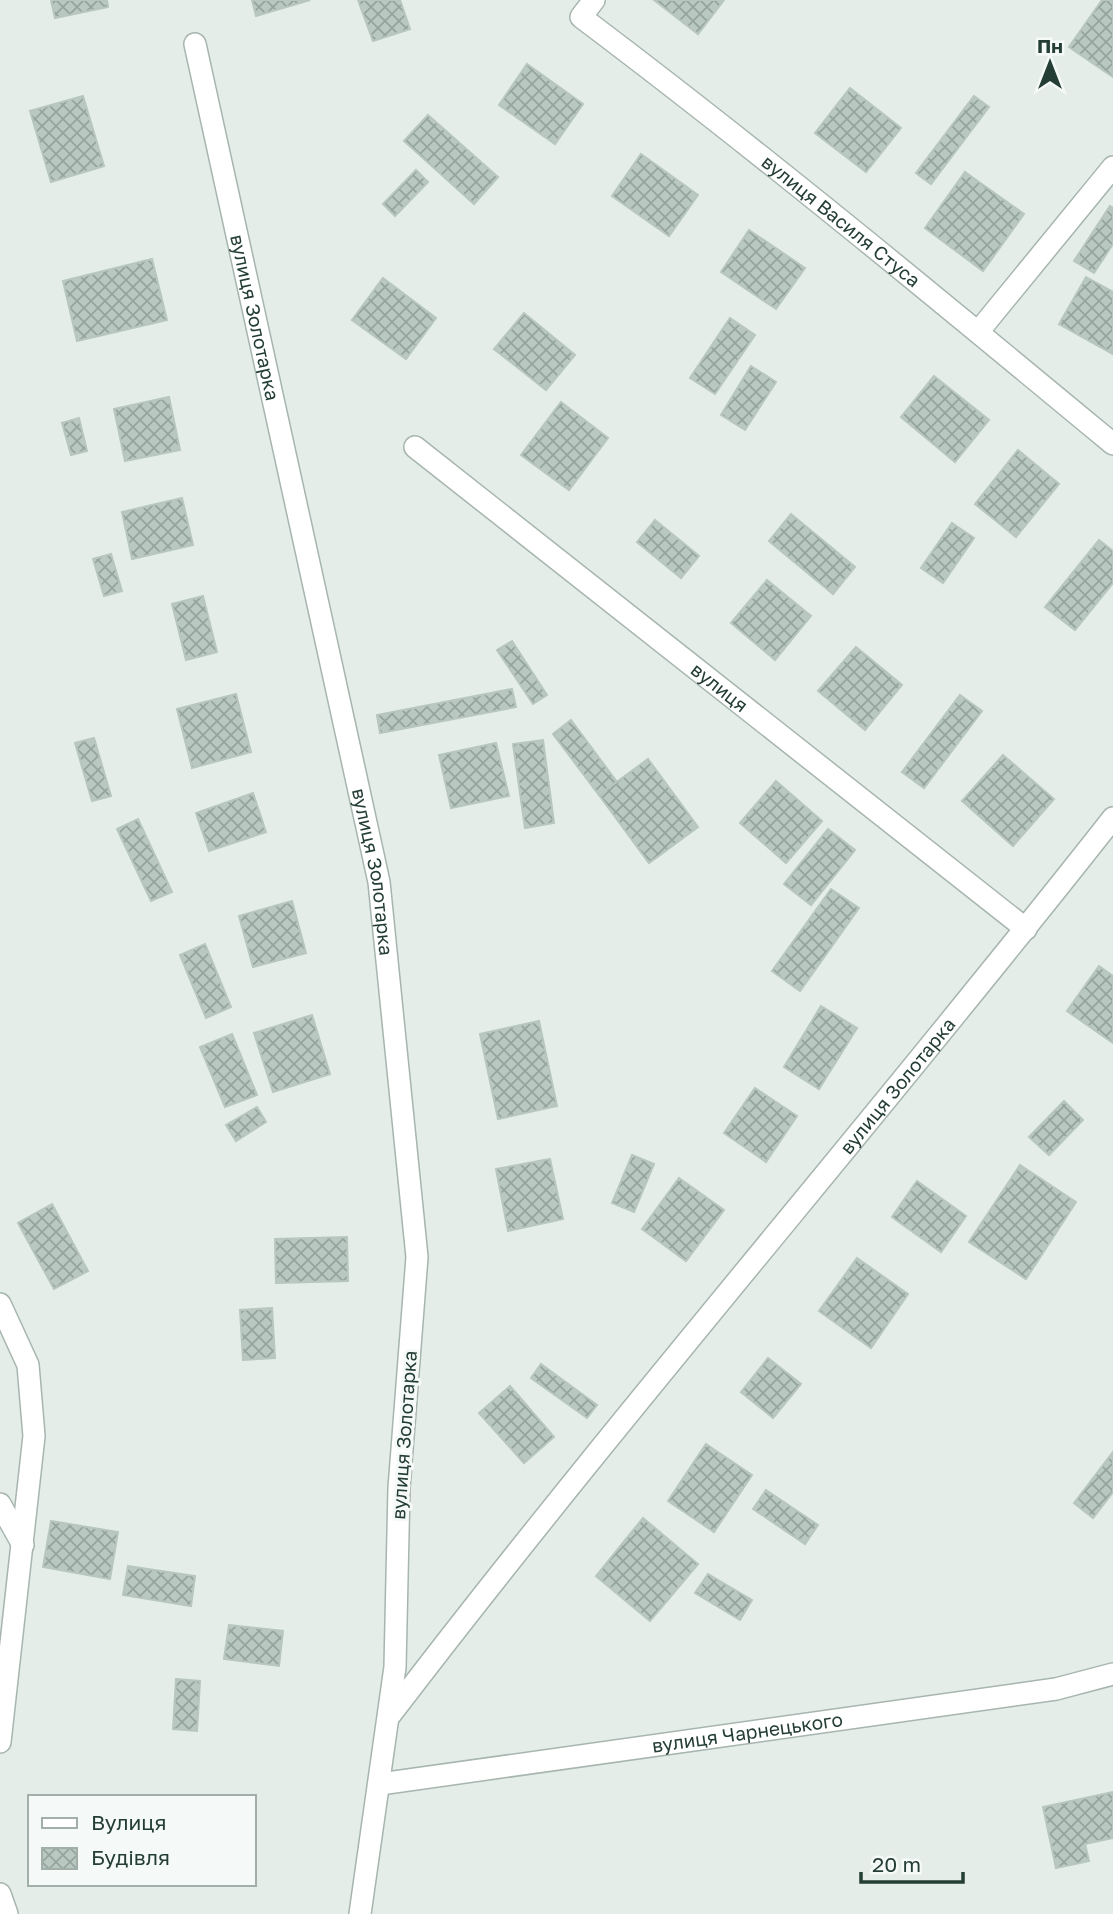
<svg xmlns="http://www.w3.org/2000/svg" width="1113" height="1914" font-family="'Golos Text',sans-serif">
<defs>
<pattern id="building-cross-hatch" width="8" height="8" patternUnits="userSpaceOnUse" patternTransform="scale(1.75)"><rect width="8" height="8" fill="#b9c8c1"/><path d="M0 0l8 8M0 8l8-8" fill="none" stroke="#96a49e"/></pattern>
</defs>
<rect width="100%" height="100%" fill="#e4ede8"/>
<!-- building -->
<g fill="url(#building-cross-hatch)" stroke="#b7c6bf" stroke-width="2">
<polygon points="51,0 107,0 108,7 55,18"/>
<polygon points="252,0 310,0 256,16"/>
<polygon points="358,0 400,0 410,29 373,41"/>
<polygon points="654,0 724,0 698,34"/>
<polygon points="1102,0 1113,0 1113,77 1069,47"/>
<polygon points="527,64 583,104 555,144 499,105"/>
<polygon points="850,88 901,128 866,172 815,133"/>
<polygon points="83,96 104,166 51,182 30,111"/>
<polygon points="974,96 989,107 931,184 916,173"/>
<polygon points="428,115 498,177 474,204 404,141"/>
<polygon points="641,154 698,195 669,236 612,196"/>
<polygon points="416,170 428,182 395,216 383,204"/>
<polygon points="965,172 1024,214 983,271 925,228"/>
<polygon points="1110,206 1113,208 1113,244 1094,273 1074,261"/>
<polygon points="749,230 805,268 776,309 721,272"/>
<polygon points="152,259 167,320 77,341 63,281"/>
<polygon points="1086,277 1113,292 1113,354 1059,324"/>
<polygon points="383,278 436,318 406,359 352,320"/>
<polygon points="524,313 575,355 546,390 494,349"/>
<polygon points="730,318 755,335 715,394 690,378"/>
<polygon points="751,366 776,382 745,430 721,415"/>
<polygon points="934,376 989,420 955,462 901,417"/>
<polygon points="169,397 180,450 125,461 114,409"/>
<polygon points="561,402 608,438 569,490 521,455"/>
<polygon points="79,418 87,451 71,455 62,423"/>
<polygon points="1018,450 1059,484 1016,537 975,504"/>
<polygon points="182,498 193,545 132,559 122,512"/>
<polygon points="791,514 855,567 833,594 769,541"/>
<polygon points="655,520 699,556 681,578 637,542"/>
<polygon points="952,523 974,538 943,583 921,568"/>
<polygon points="1099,540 1113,551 1113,583 1075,630 1045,607"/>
<polygon points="111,554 122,591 104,596 93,559"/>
<polygon points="767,580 811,616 775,660 731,623"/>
<polygon points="203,596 217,652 186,660 172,604"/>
<polygon points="512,641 547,695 533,704 497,650"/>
<polygon points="856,647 902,685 865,730 818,691"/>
<polygon points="512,689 516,707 380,733 377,715"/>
<polygon points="236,694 251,752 192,768 177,709"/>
<polygon points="960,695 982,711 924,788 902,772"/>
<polygon points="571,720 617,782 599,795 553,734"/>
<polygon points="94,738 111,796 92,801 75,743"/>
<polygon points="543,740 554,823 525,828 513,744"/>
<polygon points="496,743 509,796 451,808 439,755"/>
<polygon points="1003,755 1054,799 1013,846 962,801"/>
<polygon points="648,759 698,827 649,863 599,795"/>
<polygon points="776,781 822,821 786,863 740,823"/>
<polygon points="253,793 266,832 209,851 196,813"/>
<polygon points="138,819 172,892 151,901 117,829"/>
<polygon points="828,829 855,850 811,905 784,884"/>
<polygon points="831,889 859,908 800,991 772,971"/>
<polygon points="292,901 306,953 253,967 239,916"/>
<polygon points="205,944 231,1007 206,1018 180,955"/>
<polygon points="1099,966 1113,976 1113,1043 1067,1011"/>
<polygon points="821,1006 857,1028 819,1089 784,1067"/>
<polygon points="312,1015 330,1074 273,1092 254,1033"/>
<polygon points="539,1021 557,1106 498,1119 480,1034"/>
<polygon points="232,1034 257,1095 225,1107 200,1047"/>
<polygon points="755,1088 797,1116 766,1162 724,1133"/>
<polygon points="1064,1101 1083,1120 1049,1155 1029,1137"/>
<polygon points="257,1107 266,1122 236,1141 226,1125"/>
<polygon points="632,1155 654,1164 634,1212 612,1203"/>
<polygon points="550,1159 563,1219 508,1231 496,1169"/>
<polygon points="1020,1165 1076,1202 1026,1279 969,1242"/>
<polygon points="679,1178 724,1210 686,1261 642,1229"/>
<polygon points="917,1181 966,1216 941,1252 892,1217"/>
<polygon points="52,1204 88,1271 54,1289 18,1223"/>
<polygon points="347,1237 348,1281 276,1283 275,1239"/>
<polygon points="857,1258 908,1294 871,1348 819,1311"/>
<polygon points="272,1308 275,1358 243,1360 240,1310"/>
<polygon points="768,1358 801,1384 773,1418 741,1392"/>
<polygon points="541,1364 597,1405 587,1418 531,1378"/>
<polygon points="510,1386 554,1437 524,1463 479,1413"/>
<polygon points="706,1444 752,1475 714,1532 668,1501"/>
<polygon points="1113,1452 1113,1492 1093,1518 1074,1503"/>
<polygon points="766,1490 818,1525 805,1544 753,1509"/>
<polygon points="643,1518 698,1564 650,1621 596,1576"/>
<polygon points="51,1521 118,1532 110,1579 43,1567"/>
<polygon points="128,1566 195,1576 191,1606 123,1595"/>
<polygon points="708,1574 752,1600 740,1620 695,1593"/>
<polygon points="229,1625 283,1631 279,1666 224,1659"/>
<polygon points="176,1679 200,1681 197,1731 173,1729"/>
<polygon points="1113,1792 1113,1838 1085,1844 1089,1861 1056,1868 1043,1807"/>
</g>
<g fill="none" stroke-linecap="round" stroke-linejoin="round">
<!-- minor casing -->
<g stroke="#a7b5af" stroke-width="24">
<g id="minor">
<path id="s1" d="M594 0 581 17C763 154 938 299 1113 444"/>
<path id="s2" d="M195 44 379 882 417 1257 399 1488 395 1667 360 1914"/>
<polyline points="978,332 1113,167"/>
<path id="s3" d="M415 447 1026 929"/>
<polyline points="0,1304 28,1365 34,1436 0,1742"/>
<polyline points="0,1504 23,1545"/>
<path id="s4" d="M391 1714C624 1409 876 1120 1113 818"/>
<path id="s5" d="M380 1784 1056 1689 1113 1674"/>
<polyline points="0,1894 7,1914"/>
</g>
</g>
<!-- minor -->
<use href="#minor" stroke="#fff" stroke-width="21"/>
</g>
<g text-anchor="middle" stroke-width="6" stroke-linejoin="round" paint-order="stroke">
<!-- street labels -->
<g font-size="19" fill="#243e35" stroke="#f5f9f7">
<text dy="7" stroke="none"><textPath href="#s1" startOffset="352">вулиця Василя Стуса</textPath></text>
<text dy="7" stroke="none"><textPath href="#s2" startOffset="280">вулиця Золотарка</textPath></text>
<text dy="7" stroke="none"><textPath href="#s3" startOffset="388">вулиця</textPath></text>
<text dy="7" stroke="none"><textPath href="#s2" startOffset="847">вулиця Золотарка</textPath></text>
<text dy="7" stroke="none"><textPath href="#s4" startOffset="807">вулиця Золотарка</textPath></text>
<text transform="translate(404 1435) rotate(-86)" y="7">вулиця Золотарка</text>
<text dy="7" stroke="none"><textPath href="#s5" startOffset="371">вулиця Чарнецького</textPath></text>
</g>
</g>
<!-- legend -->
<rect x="28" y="1795" width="228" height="91" fill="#f5f9f7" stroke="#a1aea9" stroke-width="2"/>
<rect x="42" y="1818" width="35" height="10" fill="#ffffff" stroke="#a1aea9" stroke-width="2"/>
<text x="91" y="1830" font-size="21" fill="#243e35">Вулиця</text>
<rect x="42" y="1848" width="35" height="21" fill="url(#building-cross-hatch)" stroke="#a1aea9" stroke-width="2"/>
<text x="91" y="1865" font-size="21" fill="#243e35">Будівля</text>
<!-- north arrow -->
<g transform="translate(1050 63)" stroke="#f5f9f7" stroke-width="5" paint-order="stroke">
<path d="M0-5L12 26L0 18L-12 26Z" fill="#243e35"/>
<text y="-10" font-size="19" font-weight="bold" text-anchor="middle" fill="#243e35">Пн</text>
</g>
<!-- scale -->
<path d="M861 1872v10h102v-10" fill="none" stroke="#243e35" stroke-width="3.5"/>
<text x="872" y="1872" font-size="21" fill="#243e35" stroke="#f5f9f7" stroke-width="5" paint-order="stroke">20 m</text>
</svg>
